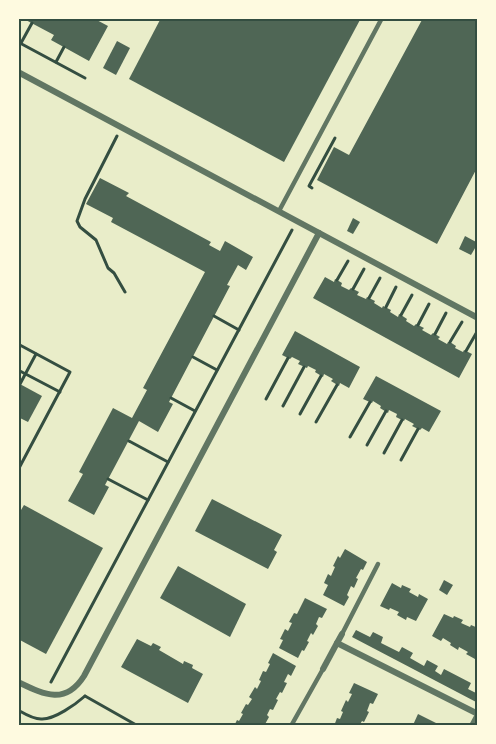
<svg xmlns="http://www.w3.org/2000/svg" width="496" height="744" font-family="Manrope,sans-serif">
<rect width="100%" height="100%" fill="#e9edc9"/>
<!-- building -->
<g fill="#4f6655">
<polygon points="22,18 93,18 108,26 89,61 51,40 54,35"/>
<polygon points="161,18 361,18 284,162 129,79"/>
<polygon points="423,18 478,18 478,166 437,244 317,180 334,147 349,155"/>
<polygon points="117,41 130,48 116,75 103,68"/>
<polygon points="100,178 129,193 126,196 211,242 209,245 220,251 225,241 253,257 246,270 238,265 227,285 230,286 169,402 173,404 158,432 139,421 105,485 109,487 94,515 68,501 83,474 79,472 113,408 132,418 147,390 143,388 205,272 111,222 113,218 86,204"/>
<polygon points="353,218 360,222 353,234 347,231"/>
<polygon points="465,236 478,243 471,255 459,249"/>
<polygon points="325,277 334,282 335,279 337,280 342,283 341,286 349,290 351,288 359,292 357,295 366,299 367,297 375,301 374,303 382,308 383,306 391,310 390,312 398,317 399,314 401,315 407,319 406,321 414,326 416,324 424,328 422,330 431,335 433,333 440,337 438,339 447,344 448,342 450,342 456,346 455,348 463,352 464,350 472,354 459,378 313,298"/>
<polygon points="295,331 360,367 349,388 340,383 339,386 331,381 333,379 324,374 323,377 315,372 316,370 308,366 307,368 298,364 300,361 292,357 290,359 282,355"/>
<polygon points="376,376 441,411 429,432 422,428 420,430 412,426 414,424 405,419 404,421 396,417 397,414 389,410 388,413 380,408 381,406 373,401 372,403 363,399"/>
<polygon points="18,383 42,396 28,422 18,417"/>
<polygon points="212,499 282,535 274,550 277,552 268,569 195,531"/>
<polygon points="24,505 103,548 46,654 18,639 18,515"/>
<polygon points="345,549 367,562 363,570 361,569 356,578 358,579 354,588 351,586 347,595 349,597 344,606 323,595 328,585 324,583 328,574 331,576 335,567 333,566 338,556 340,558"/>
<polygon points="178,566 246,604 230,637 160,598"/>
<polygon points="444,580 453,585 447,595 439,590"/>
<polygon points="392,583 401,588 402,585 411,589 409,592 418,597 419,594 428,599 416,621 407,617 406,620 397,615 399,612 390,608 389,610 380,606"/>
<polygon points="305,598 327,609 322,618 319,617 316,624 318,626 313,635 311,633 307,641 309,642 304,651 302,650 298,658 279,648 283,640 280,639 285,629 288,631 292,623 289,622 294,613 297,614"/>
<polygon points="444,614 453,618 454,616 463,620 461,623 470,627 471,625 478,628 478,657 476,656 475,659 466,654 468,652 459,647 458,650 450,645 451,643 443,638 441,641 432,636"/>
<polygon points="356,630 370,637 373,632 383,637 381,643 399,652 402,647 413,653 410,658 424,666 427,660 438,666 435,671 441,675 444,669 471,683 468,689 478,694 478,703 352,637"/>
<polygon points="137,639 151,646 153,643 161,647 159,650 183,664 184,661 193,665 192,668 203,674 188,703 121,667"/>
<polygon points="273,653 296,666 291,676 288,674 284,682 287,683 282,693 280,692 276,699 278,700 273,710 270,709 267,715 269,717 264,726 262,724 262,726 234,726 237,720 239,721 243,714 241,713 246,704 248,705 252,699 249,697 255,687 257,689 261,681 259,680 263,671 266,672 270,664 268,663"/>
<polygon points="354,683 378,694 373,704 370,703 367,711 369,712 364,722 362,721 359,726 334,726 337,718 340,719 343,712 341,711 346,700 348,702 352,694 349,693"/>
<polygon points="418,714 442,726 416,726 413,725"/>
</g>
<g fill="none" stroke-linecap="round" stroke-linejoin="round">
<!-- path -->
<g stroke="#344e41" stroke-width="3">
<polyline points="18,42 85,78"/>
<polyline points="21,43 32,23"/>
<polyline points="56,62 64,47"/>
<polyline points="117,136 85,199 77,221 80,227 96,240 108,268 114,273 125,292"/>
<polyline points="312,188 309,186 335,138"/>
<polyline points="337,280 348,261"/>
<polyline points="353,289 364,269"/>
<polyline points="369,298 380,278"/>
<polyline points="386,307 396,287"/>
<polyline points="401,315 412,295"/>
<polyline points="214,316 239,330"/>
<polyline points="418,325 429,304"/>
<polyline points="435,334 446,313"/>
<polyline points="450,342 462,322"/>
<polyline points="18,344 70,372 18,470"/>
<polyline points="466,351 478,330"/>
<polyline points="193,357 217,370"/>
<polyline points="18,370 60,392"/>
<polyline points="20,384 36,354"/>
<polyline points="171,398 195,411"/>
<polyline points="266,399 288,358"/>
<polyline points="283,406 304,367"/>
<polyline points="300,414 321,376"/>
<polyline points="316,422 337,385"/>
<polyline points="350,437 370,402"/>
<polyline points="129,441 168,462"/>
<polyline points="367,445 386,411"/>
<polyline points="384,453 402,420"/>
<polyline points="401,460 418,429"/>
<polyline points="108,479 148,500"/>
<polyline points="51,682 292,230"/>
<polyline points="85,696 138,726"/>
<path d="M18 710C25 714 33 719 41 719 54 720 76 704 85 696"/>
</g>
<!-- service -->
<g stroke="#617663" stroke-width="4.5">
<polyline points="279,211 382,18"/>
<polyline points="342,634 378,564"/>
<polyline points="291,726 323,669"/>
<polyline points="471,726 478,713"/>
</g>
<!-- minor -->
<g stroke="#617663" stroke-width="6">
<polyline points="18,72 478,318"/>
<polyline points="342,634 337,643 478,714"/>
<polyline points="323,669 337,643"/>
<path d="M18 682C43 694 65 706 84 676L319 233"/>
</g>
</g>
<!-- border -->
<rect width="496" height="744" fill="none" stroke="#fefae0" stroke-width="39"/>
<rect x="20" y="20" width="456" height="704" fill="none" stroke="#344e41" stroke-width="2"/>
</svg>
